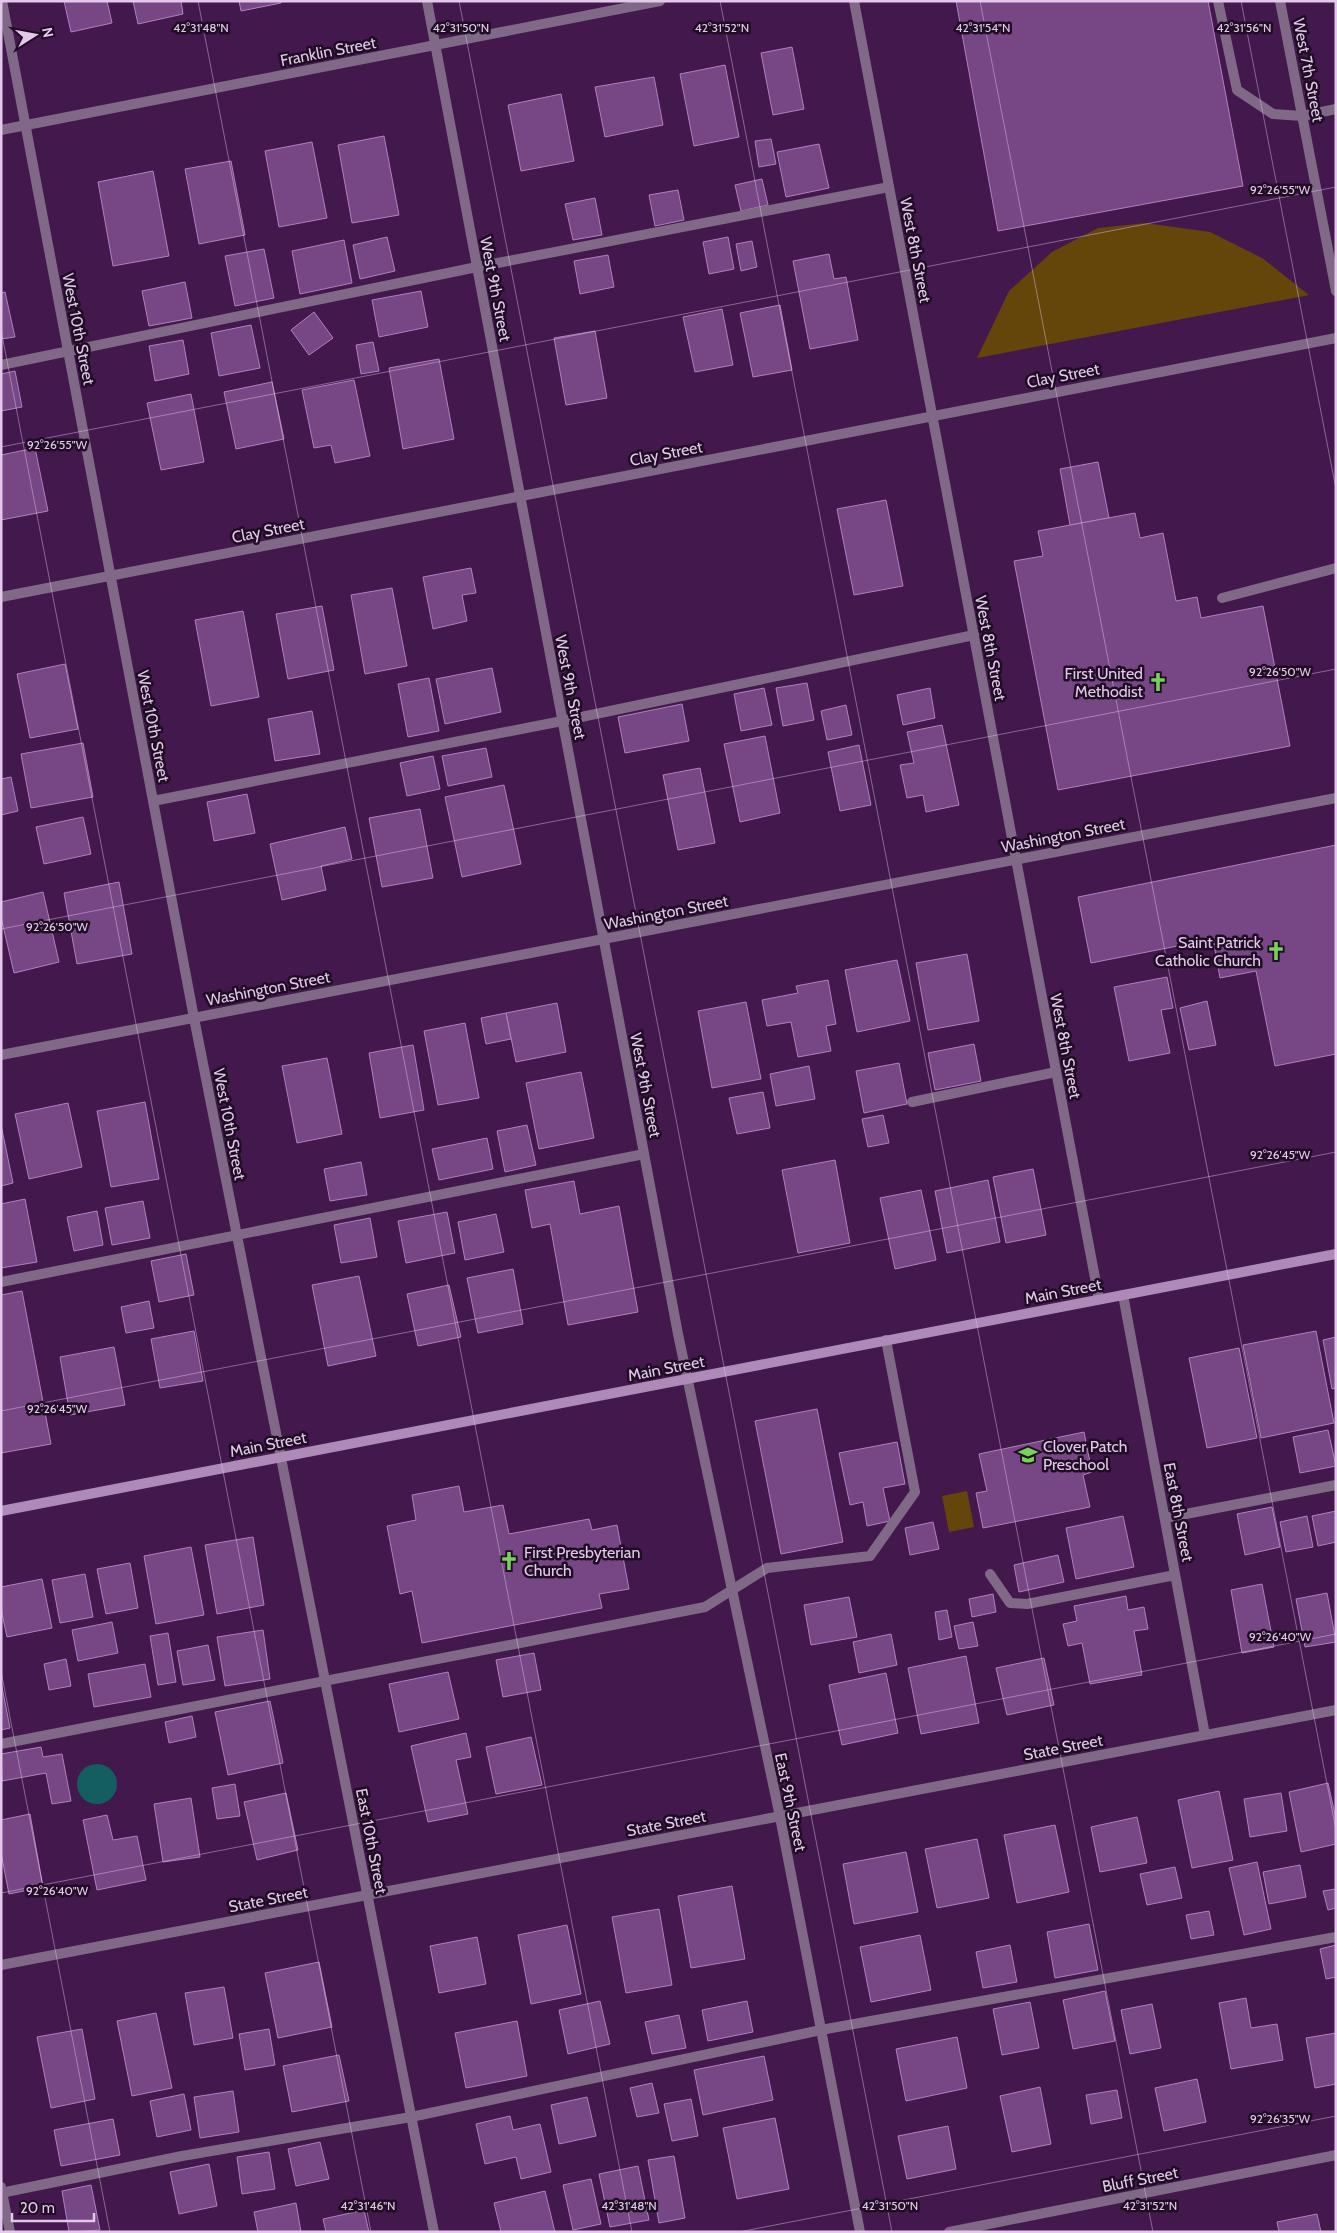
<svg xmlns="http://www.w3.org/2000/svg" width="1337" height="2233" font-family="Cabin,sans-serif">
<rect width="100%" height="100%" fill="#42184d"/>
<!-- green -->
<g fill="#64460b">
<polygon points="1145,223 1210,232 1262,258 1309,295 977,358 1009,291 1052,252 1098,228"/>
<polygon points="967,1491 974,1527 949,1532 942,1496"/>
</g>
<!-- water -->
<circle fill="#145d60" cx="97" cy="1784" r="20"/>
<!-- building -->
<g fill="#774685" stroke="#b081be">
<polygon points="64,1 107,1 112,23 71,32"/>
<polygon points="133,1 181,1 183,14 138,24"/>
<polygon points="239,1 281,1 281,3 241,11"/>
<polygon points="956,1 1208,1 1243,186 998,231"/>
<polygon points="792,47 804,109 773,115 761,53"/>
<polygon points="725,65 739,137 694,146 680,74"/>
<polygon points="654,77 663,125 605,137 595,87"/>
<polygon points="561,94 574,161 521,171 508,105"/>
<polygon points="384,136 399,215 352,223 338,145"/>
<polygon points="771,139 776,164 759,167 755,141"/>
<polygon points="312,142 327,218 279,227 265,151"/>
<polygon points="819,144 829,188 786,197 777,152"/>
<polygon points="231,161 245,235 199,244 185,169"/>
<polygon points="153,171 169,256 113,266 98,182"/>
<polygon points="762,179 768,205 741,211 735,185"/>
<polygon points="678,190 684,220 655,226 649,195"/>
<polygon points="595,198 602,235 573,240 565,204"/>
<polygon points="387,237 395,271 360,279 353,245"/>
<polygon points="728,237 734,269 709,274 703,242"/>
<polygon points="344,240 352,283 300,294 292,251"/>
<polygon points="752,241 757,267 741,271 736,244"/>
<polygon points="264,249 274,298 235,306 225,256"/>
<polygon points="829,254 834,279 846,277 858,340 810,349 793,261"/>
<polygon points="608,255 614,287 580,294 574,261"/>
<polygon points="185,282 192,318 149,326 142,291"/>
<polygon points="421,291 428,327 379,337 372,300"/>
<polygon points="5,292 15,337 1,339 1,293"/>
<polygon points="780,305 792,370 753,377 740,313"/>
<polygon points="722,309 733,365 695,372 683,317"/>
<polygon points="314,312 333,338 309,355 291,330"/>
<polygon points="251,325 260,368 219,376 211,333"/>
<polygon points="595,331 607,398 566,405 554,338"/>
<polygon points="183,340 189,374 155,381 149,346"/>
<polygon points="373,342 379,371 361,374 356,345"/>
<polygon points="439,359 454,439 403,449 389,368"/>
<polygon points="15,371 22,407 1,411 1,374"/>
<polygon points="354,380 370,456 335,463 331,445 314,448 302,390"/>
<polygon points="272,382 284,439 236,449 224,392"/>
<polygon points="191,394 204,462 161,470 147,403"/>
<polygon points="35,448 48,511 1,520 1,455"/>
<polygon points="1098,462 1109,518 1070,525 1060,469"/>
<polygon points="886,500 903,586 854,595 837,509"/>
<polygon points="1135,513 1140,538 1163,533 1176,601 1197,597 1201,618 1263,606 1290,746 1058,790 1014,561 1043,556 1038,531"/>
<polygon points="471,568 476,593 462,595 467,621 433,629 423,577"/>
<polygon points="392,588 407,666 365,674 351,595"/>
<polygon points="322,606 334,670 288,679 276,614"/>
<polygon points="243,611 259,697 211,706 195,620"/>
<polygon points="65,664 78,729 30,738 17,674"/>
<polygon points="492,668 501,712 445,724 436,679"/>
<polygon points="429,678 439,731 408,737 398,684"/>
<polygon points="807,683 814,720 783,726 776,688"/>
<polygon points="764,688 772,725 741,731 734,694"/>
<polygon points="930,688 935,718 903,725 897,695"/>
<polygon points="682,704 689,741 625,753 618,717"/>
<polygon points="846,705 852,735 827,740 821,711"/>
<polygon points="312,711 320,754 275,761 268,719"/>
<polygon points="942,725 959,805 926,812 923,795 907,798 900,765 914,763 907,732"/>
<polygon points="765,736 780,813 740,822 724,744"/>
<polygon points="83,743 93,797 31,808 21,754"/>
<polygon points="859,745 871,805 840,811 828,752"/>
<polygon points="486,748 492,777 448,786 442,756"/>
<polygon points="433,756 440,789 407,796 400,763"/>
<polygon points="700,768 715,843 678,850 663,775"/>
<polygon points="11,777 18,811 1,815 1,779"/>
<polygon points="504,785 521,864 462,877 445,797"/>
<polygon points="247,794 255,833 214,841 207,802"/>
<polygon points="420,809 433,878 382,887 369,818"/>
<polygon points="83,817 91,854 44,864 36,827"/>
<polygon points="345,827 352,859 321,866 326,890 282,900 270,844"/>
<polygon points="1336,845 1336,1054 1275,1066 1256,971 1220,978 1213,939 1091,963 1078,897"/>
<polygon points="119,882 132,954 77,964 64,893"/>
<polygon points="43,892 59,962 14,973 1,917 1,902"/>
<polygon points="967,954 979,1021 928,1030 916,963"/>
<polygon points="897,960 910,1021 857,1032 845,970"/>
<polygon points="1167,977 1173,1008 1161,1010 1170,1053 1129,1061 1114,987"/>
<polygon points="828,980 836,1024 826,1026 831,1051 798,1057 791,1022 767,1026 762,1000 798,993 796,986"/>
<polygon points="1207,1001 1216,1045 1189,1050 1180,1008"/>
<polygon points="746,1002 761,1079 712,1088 698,1011"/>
<polygon points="557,1003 566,1052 516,1062 506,1013"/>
<polygon points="506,1013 511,1039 486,1044 481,1018"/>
<polygon points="465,1023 479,1098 438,1105 424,1031"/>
<polygon points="974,1044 981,1081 935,1090 928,1053"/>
<polygon points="413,1045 424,1110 380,1118 369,1053"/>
<polygon points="327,1058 342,1134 297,1143 282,1066"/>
<polygon points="899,1063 907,1104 864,1113 856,1071"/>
<polygon points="809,1066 815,1099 776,1106 770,1074"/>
<polygon points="581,1072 594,1138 539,1149 526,1083"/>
<polygon points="763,1092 770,1128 737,1134 729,1098"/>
<polygon points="145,1102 159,1179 111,1187 97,1111"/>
<polygon points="68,1103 82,1167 29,1179 15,1114"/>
<polygon points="883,1115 889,1143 868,1147 862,1119"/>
<polygon points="1,1125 13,1183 1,1186"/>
<polygon points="527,1125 536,1165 505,1172 497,1131"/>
<polygon points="487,1138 493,1169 439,1180 432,1149"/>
<polygon points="835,1160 850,1243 798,1253 782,1170"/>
<polygon points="361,1162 367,1195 330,1201 324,1169"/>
<polygon points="1033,1169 1046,1235 1006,1243 993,1177"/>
<polygon points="988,1180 1000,1242 947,1253 935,1191"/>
<polygon points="574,1181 580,1214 619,1206 638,1312 568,1325 550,1224 532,1228 525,1190"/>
<polygon points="921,1190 936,1260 895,1269 880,1198"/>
<polygon points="25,1199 37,1262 1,1268 1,1204"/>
<polygon points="143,1201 150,1238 112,1245 105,1208"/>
<polygon points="97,1211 103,1245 74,1251 67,1217"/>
<polygon points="447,1212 455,1253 406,1263 398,1221"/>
<polygon points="496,1214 504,1252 465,1260 458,1222"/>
<polygon points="370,1218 377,1257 341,1263 334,1225"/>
<polygon points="186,1254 194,1295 159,1302 151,1261"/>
<polygon points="513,1269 523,1324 478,1333 467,1278"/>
<polygon points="359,1276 376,1356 328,1366 312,1285"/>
<polygon points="449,1285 461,1337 418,1346 407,1294"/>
<polygon points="22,1291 51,1444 1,1453 1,1295"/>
<polygon points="149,1301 154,1328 126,1333 121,1307"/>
<polygon points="194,1331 203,1381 160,1388 151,1339"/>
<polygon points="1316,1331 1334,1423 1261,1438 1243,1345"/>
<polygon points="1336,1337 1336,1388 1332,1389 1323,1340"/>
<polygon points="114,1347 125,1405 70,1415 60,1357"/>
<polygon points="1239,1348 1257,1438 1207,1448 1189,1358"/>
<polygon points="817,1409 843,1542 781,1554 755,1421"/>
<polygon points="1328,1430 1336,1466 1300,1473 1293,1437"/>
<polygon points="1084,1432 1092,1472 1083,1475 1090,1507 983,1528 976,1493 987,1491 979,1454"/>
<polygon points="897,1442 905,1484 883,1488 890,1521 867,1526 863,1502 850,1505 839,1453"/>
<polygon points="459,1486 464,1512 503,1505 509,1534 589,1519 592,1530 617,1525 629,1589 599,1594 602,1608 422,1643 412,1591 400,1594 387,1526 416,1520 412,1495"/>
<polygon points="1272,1507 1280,1547 1245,1555 1237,1514"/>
<polygon points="1336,1511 1336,1542 1318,1546 1312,1516"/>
<polygon points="1123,1516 1134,1567 1076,1579 1066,1528"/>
<polygon points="1307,1516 1313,1547 1286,1552 1280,1522"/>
<polygon points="933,1522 939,1549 910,1555 905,1528"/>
<polygon points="253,1537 264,1605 217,1614 205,1545"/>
<polygon points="191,1547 204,1615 156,1624 144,1556"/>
<polygon points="1058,1555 1064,1582 1019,1592 1014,1565"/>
<polygon points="130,1563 138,1608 106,1614 97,1569"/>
<polygon points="85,1574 93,1617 60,1623 52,1580"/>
<polygon points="42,1579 52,1628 7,1637 1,1609 1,1587"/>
<polygon points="1262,1584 1274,1647 1242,1653 1231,1590"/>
<polygon points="1327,1593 1336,1642 1305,1647 1296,1599"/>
<polygon points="993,1594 996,1612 972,1617 969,1599"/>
<polygon points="1126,1596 1128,1610 1144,1607 1148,1629 1134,1631 1142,1675 1090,1684 1082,1643 1068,1646 1063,1624 1077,1621 1074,1606"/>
<polygon points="849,1597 857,1637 811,1645 804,1605"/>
<polygon points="947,1610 952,1637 939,1640 935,1612"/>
<polygon points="112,1622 118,1653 78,1661 72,1630"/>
<polygon points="973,1622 978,1646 959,1649 954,1626"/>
<polygon points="263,1630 270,1679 225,1686 217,1637"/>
<polygon points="168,1633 176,1682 158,1685 150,1636"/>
<polygon points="891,1634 897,1665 859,1673 853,1642"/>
<polygon points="208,1645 215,1680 183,1685 177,1651"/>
<polygon points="534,1653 541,1690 503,1697 496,1660"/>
<polygon points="966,1656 979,1723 921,1734 908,1668"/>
<polygon points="1044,1658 1054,1705 1007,1715 996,1668"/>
<polygon points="66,1659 71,1686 49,1690 44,1664"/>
<polygon points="145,1664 151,1697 94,1707 88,1674"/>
<polygon points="448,1672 459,1719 399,1732 389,1684"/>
<polygon points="886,1673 898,1733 842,1745 829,1685"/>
<polygon points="1,1682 10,1728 1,1730"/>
<polygon points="270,1701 283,1763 228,1775 215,1712"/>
<polygon points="192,1716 196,1737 169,1743 165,1722"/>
<polygon points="466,1733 471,1757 456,1760 468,1814 428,1822 411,1746"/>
<polygon points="531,1737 542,1785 496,1794 486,1747"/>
<polygon points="41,1747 43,1757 62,1754 71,1801 52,1804 46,1773 2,1781 1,1754"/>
<polygon points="1328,1783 1336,1819 1336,1844 1301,1852 1289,1792"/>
<polygon points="235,1784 240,1816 217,1819 212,1788"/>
<polygon points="1219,1791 1233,1860 1192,1868 1178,1800"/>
<polygon points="286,1793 298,1850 257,1860 244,1802"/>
<polygon points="1281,1793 1287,1831 1250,1837 1244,1799"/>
<polygon points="191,1798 200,1857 163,1862 154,1804"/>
<polygon points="30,1814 43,1887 9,1894 1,1853 1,1820"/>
<polygon points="107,1815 113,1840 137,1836 146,1880 97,1890 83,1820"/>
<polygon points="1137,1817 1147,1863 1100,1872 1091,1827"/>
<polygon points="1055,1825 1069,1892 1017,1903 1004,1835"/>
<polygon points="977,1839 989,1898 937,1908 925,1849"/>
<polygon points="906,1852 918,1912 854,1924 843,1864"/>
<polygon points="1257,1862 1271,1929 1244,1935 1229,1868"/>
<polygon points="1300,1865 1306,1897 1269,1904 1263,1872"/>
<polygon points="1175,1867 1182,1898 1147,1905 1140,1874"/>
<polygon points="732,1886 745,1959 691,1968 678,1896"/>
<polygon points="1336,1889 1336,1908 1328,1910 1323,1891"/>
<polygon points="659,1909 672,1985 626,1993 612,1917"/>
<polygon points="1209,1911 1214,1935 1191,1939 1186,1915"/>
<polygon points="1089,1924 1098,1970 1055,1978 1047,1932"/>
<polygon points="567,1925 581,1994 531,2004 518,1935"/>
<polygon points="920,1935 931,1990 871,2002 860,1947"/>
<polygon points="477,1937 486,1984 439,1993 430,1946"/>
<polygon points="1010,1945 1017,1982 983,1988 976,1952"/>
<polygon points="1336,1945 1336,1977 1326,1979 1320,1949"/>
<polygon points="319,1962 332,2027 278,2038 265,1973"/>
<polygon points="224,1987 233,2038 194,2045 185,1993"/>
<polygon points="1105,1991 1115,2041 1073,2049 1063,2000"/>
<polygon points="1246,1998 1251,2028 1277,2024 1283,2060 1231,2069 1219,2003"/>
<polygon points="600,2001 610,2044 568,2054 559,2010"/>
<polygon points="747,2001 753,2032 708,2041 702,2010"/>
<polygon points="1030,2002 1039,2048 1002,2055 993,2009"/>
<polygon points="1152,2004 1161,2048 1130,2054 1121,2010"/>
<polygon points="156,2013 172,2088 132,2096 117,2021"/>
<polygon points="679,2015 686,2048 652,2054 645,2022"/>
<polygon points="517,2021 527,2076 466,2088 455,2033"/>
<polygon points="82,2029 95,2099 51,2108 37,2037"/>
<polygon points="269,2029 275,2065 245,2070 239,2034"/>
<polygon points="1336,2033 1336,2084 1315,2088 1306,2038"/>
<polygon points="957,2037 967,2088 906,2101 896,2049"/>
<polygon points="339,2055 349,2101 292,2112 283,2066"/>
<polygon points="764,2056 773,2100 703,2115 694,2070"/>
<polygon points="1197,2079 1206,2122 1164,2131 1155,2088"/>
<polygon points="652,2083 659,2113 637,2117 630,2088"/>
<polygon points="1040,2087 1051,2144 1012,2152 1000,2096"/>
<polygon points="1117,2090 1122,2118 1091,2124 1086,2095"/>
<polygon points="233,2091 239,2132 200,2138 194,2097"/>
<polygon points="184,2094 191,2130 157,2137 150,2101"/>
<polygon points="587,2097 596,2136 559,2144 551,2105"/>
<polygon points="691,2099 698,2136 672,2141 664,2104"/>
<polygon points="510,2116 513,2130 540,2124 551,2172 521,2179 516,2157 485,2164 476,2124"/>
<polygon points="775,2118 789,2189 737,2199 723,2128"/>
<polygon points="113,2119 120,2155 61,2166 54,2130"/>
<polygon points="948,2126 956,2169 907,2179 898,2136"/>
<polygon points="320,2142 329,2179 296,2186 288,2149"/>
<polygon points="269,2152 275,2189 242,2194 237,2157"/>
<polygon points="674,2156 685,2218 659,2223 648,2160"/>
<polygon points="209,2164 217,2206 179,2214 170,2172"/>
<polygon points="638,2166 649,2220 610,2227 599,2174"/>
<polygon points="591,2179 601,2224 573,2230 563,2185"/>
<polygon points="91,2185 100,2230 69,2232 62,2191"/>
<polygon points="545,2191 555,2232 501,2232 494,2203"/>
<polygon points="296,2203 301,2232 258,2232 254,2212"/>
<polygon points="364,2210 369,2232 326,2232 323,2219"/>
<polygon points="1317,2214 1321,2232 1279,2232 1277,2222"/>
</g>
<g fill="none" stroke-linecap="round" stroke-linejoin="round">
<!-- lane -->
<g stroke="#7f6986" stroke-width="10">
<polyline points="1218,1 1237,90 1273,114 1302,116 1336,109"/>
<polyline points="1,365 477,267 889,187"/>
<polyline points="1222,598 1336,568"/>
<polyline points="153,801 562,721 974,635"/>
<polyline points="912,1102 1056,1072"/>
<polyline points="1,1282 644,1154"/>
<polyline points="1165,1518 1336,1485"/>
<polyline points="990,1574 1010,1603 1027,1604 1175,1575"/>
<polyline points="1,1744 705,1607 767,1568 870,1556 915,1492 886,1340"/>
<polyline points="1,2193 182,2156 411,2117 821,2030 1336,1937"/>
</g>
<!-- street -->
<g stroke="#7f6986" stroke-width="10">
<polyline points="2,1 194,1018 434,2232"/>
<polyline points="427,1 678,1334 780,1817 860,2232"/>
<polyline points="854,1 1099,1299"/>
<polyline points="1280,1 1336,291"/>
<polyline points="1,130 660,1"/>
<polyline points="1,597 1336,338"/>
<polyline points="1,1055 1336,798"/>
<polyline points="1123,1295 1205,1735"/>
<polyline points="1,1965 1336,1710"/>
<polyline points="1,2187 10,2232"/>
<polyline points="949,2232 1336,2155"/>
</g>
<!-- secondary -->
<polyline stroke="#ae8ab8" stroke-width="10" points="1,1511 1336,1254"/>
</g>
<!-- ticks -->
<path fill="none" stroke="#e2c9e9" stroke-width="1" stroke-opacity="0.45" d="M198 1 632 2232M459 1 892 2232M720 1 1153 2232M980 1 1336 1830M1241 1 1336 489M1 330 371 2232M1 447 1336 187M1 929 1336 669M1 1411 1336 1152M1 1671 110 2232M1 1893 1336 1634M739 2232 1336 2116"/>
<!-- icons -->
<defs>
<g id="church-bare" transform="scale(1.5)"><path d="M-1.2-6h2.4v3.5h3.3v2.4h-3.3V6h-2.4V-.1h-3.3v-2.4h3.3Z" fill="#77d259" stroke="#1f0d24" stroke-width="2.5" paint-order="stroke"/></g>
<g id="school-bare" transform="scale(1.5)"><path d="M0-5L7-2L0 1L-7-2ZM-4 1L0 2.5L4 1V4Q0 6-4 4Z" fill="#77d259" stroke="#1f0d24" stroke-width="2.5" paint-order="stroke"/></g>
</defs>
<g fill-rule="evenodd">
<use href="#church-bare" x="1158" y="682"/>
<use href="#church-bare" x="1276" y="951"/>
<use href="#school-bare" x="1028" y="1455"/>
<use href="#church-bare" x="509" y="1561"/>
</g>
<g text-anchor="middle" stroke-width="5" stroke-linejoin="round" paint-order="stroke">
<!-- street labels -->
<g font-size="16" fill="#e2c9e9" stroke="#1f0d24">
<text transform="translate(328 51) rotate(-11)" y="6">Franklin Street</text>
<text transform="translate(1309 70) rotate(79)" y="6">West 7th Street</text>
<text transform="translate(916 250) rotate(79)" y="6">West 8th Street</text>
<text transform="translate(496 289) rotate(79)" y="6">West 9th Street</text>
<text transform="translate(79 329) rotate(79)" y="6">West 10th Street</text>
<text transform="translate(1063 375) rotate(-11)" y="6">Clay Street</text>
<text transform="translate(666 453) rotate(-11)" y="6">Clay Street</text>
<text transform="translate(268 530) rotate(-11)" y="6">Clay Street</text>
<text transform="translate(991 648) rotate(79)" y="6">West 8th Street</text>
<text transform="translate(571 687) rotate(79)" y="6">West 9th Street</text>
<text transform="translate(154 726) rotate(79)" y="6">West 10th Street</text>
<text transform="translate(1063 835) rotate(-11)" y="6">Washington Street</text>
<text transform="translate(666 912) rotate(-11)" y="6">Washington Street</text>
<text transform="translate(268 988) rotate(-11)" y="6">Washington Street</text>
<text transform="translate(1066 1046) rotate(79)" y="6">West 8th Street</text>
<text transform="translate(646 1085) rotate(79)" y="6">West 9th Street</text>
<text transform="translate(230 1124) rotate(79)" y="6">West 10th Street</text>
<text transform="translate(1063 1291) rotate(-11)" y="6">Main Street</text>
<text transform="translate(666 1368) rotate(-11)" y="6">Main Street</text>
<text transform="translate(268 1444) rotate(-11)" y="6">Main Street</text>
<text transform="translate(1179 1512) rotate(79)" y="6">East 8th Street</text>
<text transform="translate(1063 1747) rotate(-11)" y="6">State Street</text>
<text transform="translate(791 1802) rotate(78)" y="6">East 9th Street</text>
<text transform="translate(666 1823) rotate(-11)" y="6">State Street</text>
<text transform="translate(372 1841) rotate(79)" y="6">East 10th Street</text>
<text transform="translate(268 1899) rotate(-11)" y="6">State Street</text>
<text transform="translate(1140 2179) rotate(-11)" y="6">Bluff Street</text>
</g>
<!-- poi labels -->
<g font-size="16" fill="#e2c9e9" stroke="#1f0d24" text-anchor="end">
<text x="1143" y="679">First United<tspan x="1143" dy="18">Methodist</tspan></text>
<text x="1261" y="948">Saint Patrick<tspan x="1261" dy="18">Catholic Church</tspan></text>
<text x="1043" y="1452" text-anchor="start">Clover Patch<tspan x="1043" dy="18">Preschool</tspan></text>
<text x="524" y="1558" text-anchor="start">First Presbyterian<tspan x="524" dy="18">Church</tspan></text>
</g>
</g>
<g font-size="12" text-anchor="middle" fill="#e2c9e9" stroke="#1f0d24" stroke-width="5" stroke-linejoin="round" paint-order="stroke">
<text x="201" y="32">42°31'48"N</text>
<text x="461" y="32">42°31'50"N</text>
<text x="722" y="32">42°31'52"N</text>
<text x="983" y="32">42°31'54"N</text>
<text x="1244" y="32">42°31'56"N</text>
<text x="1280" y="194">92°26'55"W</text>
<text x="57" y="449">92°26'55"W</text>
<text x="1280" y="676">92°26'50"W</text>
<text x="57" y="931">92°26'50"W</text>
<text x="1280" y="1159">92°26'45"W</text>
<text x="57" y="1413">92°26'45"W</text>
<text x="1280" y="1641">92°26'40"W</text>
<text x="57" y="1895">92°26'40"W</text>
<text x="1280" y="2123">92°26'35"W</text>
<text x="368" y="2210">42°31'46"N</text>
<text x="629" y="2210">42°31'48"N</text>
<text x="890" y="2210">42°31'50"N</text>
<text x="1150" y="2210">42°31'52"N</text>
</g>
<!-- border -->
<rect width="1337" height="2233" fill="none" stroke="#e2c9e9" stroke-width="5"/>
<!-- north arrow -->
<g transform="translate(35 35) rotate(79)" stroke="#1f0d24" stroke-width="4" paint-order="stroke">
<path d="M0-4L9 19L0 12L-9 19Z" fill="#e2c9e9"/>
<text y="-8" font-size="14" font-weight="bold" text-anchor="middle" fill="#e2c9e9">N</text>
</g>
<!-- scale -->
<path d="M12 2213v8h82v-8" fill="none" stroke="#e2c9e9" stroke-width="2.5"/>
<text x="20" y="2213" font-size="15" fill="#e2c9e9" stroke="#1f0d24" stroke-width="4" paint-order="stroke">20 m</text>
</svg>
